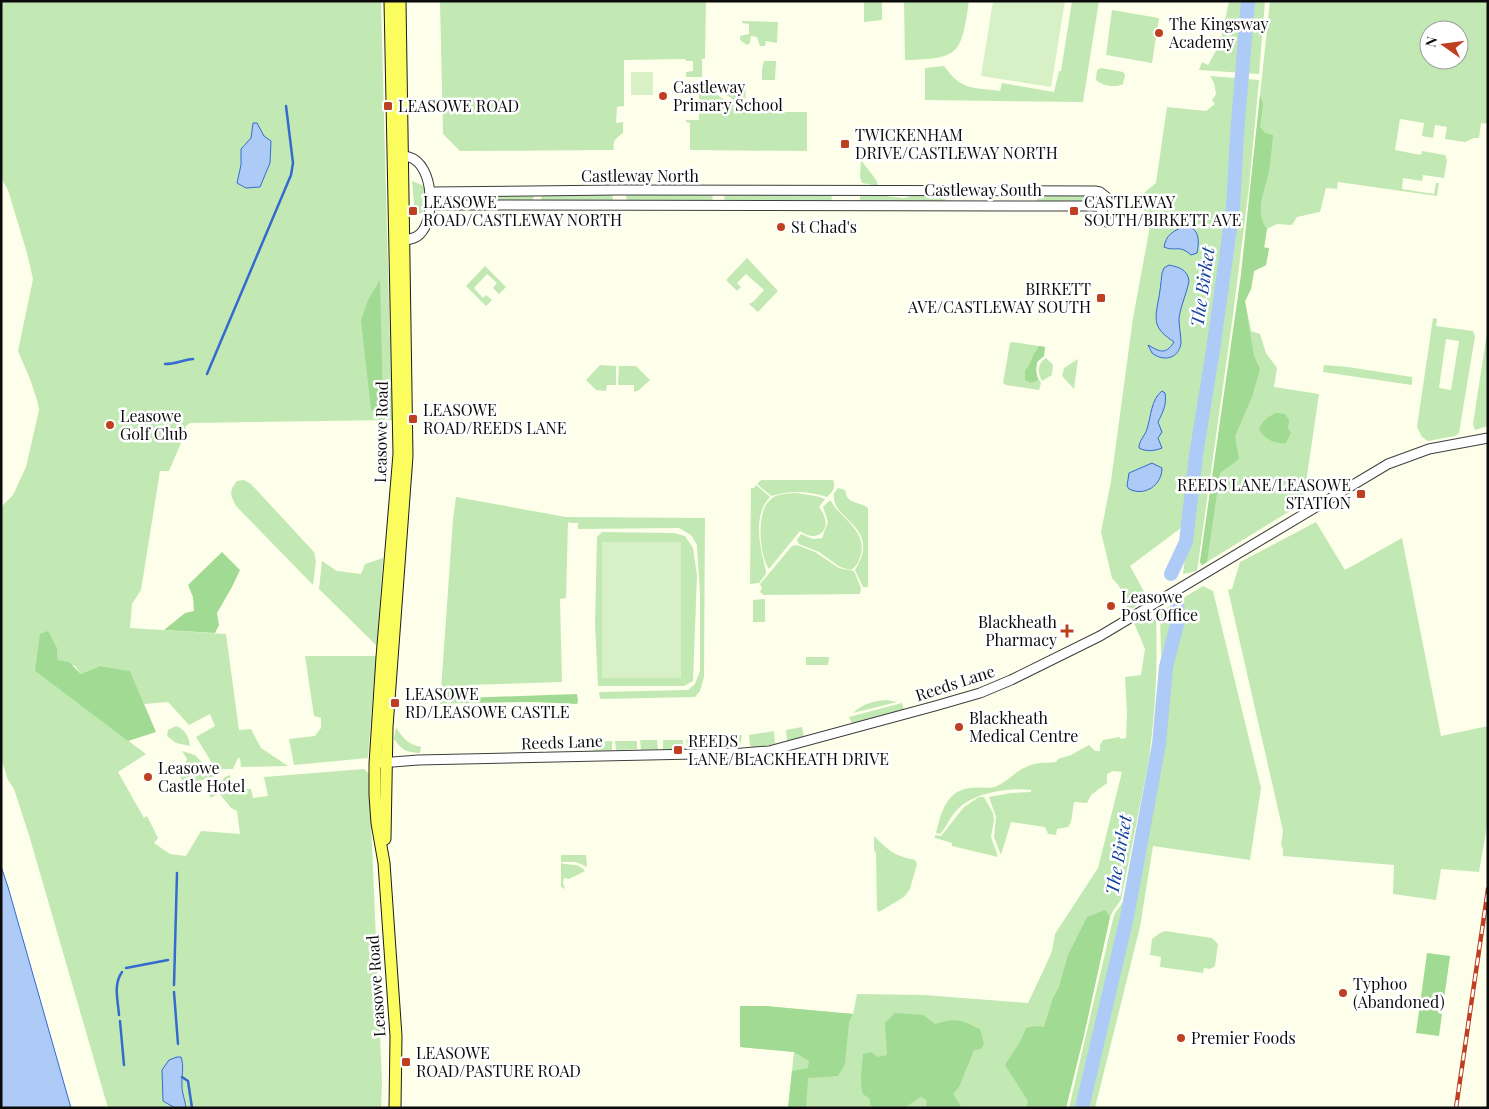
<svg xmlns="http://www.w3.org/2000/svg" width="1489" height="1109" font-family="'Playfair Display',serif">
<rect width="100%" height="100%" fill="#feffea"/>
<!-- green -->
<g fill="#c2e9b3" fill-rule="evenodd">
<polygon points="1,1 381,1 392,420 190,423 186,426 181,443 169,471 160,471 141,590 132,604 130,628 226,634 239,730 251,729 261,748 288,766 241,767 240,758 238,758 233,769 220,769 212,763 196,737 215,726 210,714 189,725 168,702 144,704 130,671 100,666 81,674 75,666 58,660 57,648 35,671 146,754 118,772 144,818 147,816 158,838 154,843 170,854 186,856 201,831 240,834 237,811 231,808 219,793 211,798 209,795 225,777 230,775 233,789 251,789 253,798 268,796 264,777 364,769 369,774 382,1082 381,1108 108,1108 29,835 14,789 8,780 1,758 1,507 13,495 26,467 39,410 37,400 30,379 18,351 33,279 27,253 8,190 1,178"/>
<path d="M440 1H706L705 59H702V77H686V72L693 71V61H686L685 59 624 60V106L617 107 616 123 623 122V133C616 138 612 141 614 150L460 151 443 134Z"/>
<polygon points="864,1 882,1 882,20 864,22"/>
<path d="M904 1H969C961 54 960 59 905 60Z"/>
<path d="M1072 1H1099L1083 102 925 100V68L944 66C962 91 972 87 1000 91L1002 83 1054 92 1059 71H1061Z"/>
<polygon points="1229,1 1265,1 1259,74 1199,70 1202,62 1208,65 1217,49 1212,46 1222,35"/>
<path d="M1270 1H1488V124L1481 123 1479 138H1474L1465 142 1445 139 1447 127 1435 125 1433 138 1422 136 1424 123 1400 119 1395 150 1421 155 1422 151 1445 155 1447 160 1444 178 1423 175 1422 181 1403 178 1402 189 1434 194 1436 183H1439L1437 196 1338 182 1337 189 1326 188 1320 212 1297 217 1292 225 1277 224 1267 229 1264 247 1269 248 1266 265 1254 271 1251 289 1245 301 1251 331 1260 334 1266 353 1277 368 1274 387 1319 394 1303 503 1202 565 1200 562 1241 275ZM1429 30H1459V60H1429Z"/>
<polygon points="1112,10 1159,18 1152,63 1106,55"/>
<polygon points="742,21 778,22 777,43 766,41 765,46 760,46 757,37 751,36 750,43 747,45 740,40 740,36 749,34 749,24 742,23"/>
<polygon points="764,61 776,61 775,80 762,80 762,69"/>
<path d="M1101 68 1123 72 1125 75 1123 84C1116 88 1102 86 1096 80L1097 70Z"/>
<polygon points="1210,76 1259,80 1249,187 1233,315 1197,571 1183,574 1189,527 1185,525 1130,566 1148,599 1128,611 1119,586 1112,578 1101,532 1111,481 1133,318 1151,221 1137,199 1156,183 1167,107 1206,111 1215,104 1212,100 1216,94 1214,83"/>
<polygon points="699,82 703,82 703,86 744,112 807,112 807,151 690,150 690,123 686,122 686,120 699,120"/>
<polygon points="709,84 746,84 745,107"/>
<polygon points="861,160 877,181 878,186 862,183 860,177"/>
<polygon points="412,181 424,186 426,203 423,213 415,214"/>
<polygon points="532,194 534,197 532,202 440,202 438,199 438,196"/>
<polygon points="612,194 613,199 612,201 544,202 541,200 542,196 545,195"/>
<polygon points="628,194 711,194 713,198 711,202 627,201 626,196"/>
<polygon points="831,194 832,201 725,201 724,197 726,195"/>
<polygon points="865,194 904,198 910,196 945,196 946,198 945,201 942,202 860,202 860,195"/>
<polygon points="1038,195 1099,196 1100,201 1038,202 1037,198"/>
<polygon points="747,258 778,291 758,312 749,304 754,301 764,290 746,274 737,283 741,287 737,291 726,280"/>
<polygon points="485,266 506,287 499,294 493,288 497,283 487,274 474,288 483,298 486,295 492,300 486,306 466,286"/>
<path d="M1433 318 1437 319 1436 326 1473 331 1475 336 1459 433 1455 436 1428 441 1422 437 1417 427ZM1446 339 1459 341 1451 390 1439 388Z"/>
<polygon points="1488,326 1488,426 1475,430 1473,424"/>
<path d="M1012 342 1045 347 1044 356 1037 362C1036 370 1035 375 1041 383L1039 390 1006 385 1003 383 1010 343Z"/>
<path d="M1046 358 1053 365 1052 375 1042 381C1037 372 1037 364 1046 358Z"/>
<polygon points="1078,359 1074,389 1062,376 1064,368"/>
<polygon points="600,365 616,366 616,385 607,385 606,391 596,390 586,380"/>
<polygon points="1324,365 1348,367 1412,377 1412,385 1323,372"/>
<polygon points="619,366 636,366 650,380 639,390 634,392 634,385 618,385"/>
<path d="M244 480 251 484 314 552 316 561 313 585 236 506C230 495 229 491 237 481Z"/>
<path d="M761 480H833C836 488 833 491 827 497 807 491 791 490 771 496L757 484Z"/>
<path d="M756 485 770 497C752 516 760 548 766 571V574L759 583 750 584 751 488H754Z"/>
<path d="M838 488 845 490C847 505 859 501 868 508V587H863L855 570C883 525 829 520 834 493Z"/>
<path d="M796 493 816 496 825 499 819 507C835 527 819 545 800 531L769 569C759 555 756 512 770 500 777 493 787 494 796 493Z"/>
<polygon points="456,497 566,517 705,518 704,677 700,691 695,697 600,699 599,692 688,690 695,684 700,671 700,594 697,545 691,535 679,528 578,529 578,523 569,523 568,521 566,598 560,599 562,682 467,685 464,689 464,703 440,704 453,519"/>
<path d="M830 500C833 504 836 509 840 513 852 525 867 538 860 557 858 563 856 567 851 570L840 567 819 552 799 544 797 540 801 534 813 539 822 538 828 522 823 507Z"/>
<polygon points="1316,522 1345,570 1402,538 1441,736 1488,726 1488,821 1479,872 1441,869 1436,900 1393,894 1394,865 1283,856 1283,849 1281,845 1283,831 1228,590 1232,589 1240,562"/>
<polygon points="602,532 674,533 685,536 693,548 697,575 693,681 684,686 598,686 595,624 597,537"/>
<polygon points="797,545 815,552 839,568 854,571 861,588 860,594 764,595 760,592 762,588 760,584 792,546"/>
<polygon points="383,558 377,646 319,589 322,561 337,571 361,574 365,564"/>
<polygon points="1203,586 1213,591 1261,788 1250,860 1153,846 1140,927 1095,1108 1069,1108 1113,919 1115,913 1123,902 1153,746 1161,657 1160,612"/>
<polygon points="765,599 765,622 753,622 753,600"/>
<path d="M1148 617 1150 622 1156 619C1158 668 1155 717 1148 765L1121 900 1113 911 1110 917 1084 1035 1066 1108H788L794 1052 740 1047V1006H765L853 1014 857 994 924 995 1028 1003 1045 967 1052 951 1055 934 1098 868 1122 772 1113 771 1107 774V783L1091 795 1087 803 1074 802 1071 822 1068 827 1057 829 1056 835 1048 834 1045 827 1011 822 1001 855 994 837 996 817 989 797 1011 793 1031 792V790C1008 787 971 793 955 812 949 819 946 828 940 834L936 833C941 813 946 791 970 788 979 786 989 790 997 786 1008 781 1016 771 1026 767 1035 762 1046 763 1056 762L1058 759 1071 755 1089 745 1095 751H1100V745L1103 740 1119 737 1121 739 1126 738 1127 714 1125 677 1141 675 1145 649 1134 623Z"/>
<polygon points="305,656 376,656 368,758 294,765 289,739 315,736 321,728 321,718 314,716"/>
<polygon points="806,657 829,657 828,665 806,665"/>
<path d="M887 700 897 702 853 713C864 703 873 701 887 700Z"/>
<polygon points="902,703 904,710 852,724 849,717"/>
<path d="M176 726C185 729 189 737 190 746L176 743 167 736 168 730Z"/>
<path d="M396 727C402 738 408 744 421 747L420 753C406 752 403 751 394 739Z"/>
<polygon points="802,727 804,737 787,741 786,730"/>
<polygon points="774,731 775,744 755,748 750,746 749,735"/>
<polygon points="742,735 740,746 738,748 716,748 715,737"/>
<polygon points="705,738 706,748 687,749 686,739"/>
<polygon points="640,740 657,740 658,749 641,750"/>
<rect x="663" y="740" width="20" height="9"/>
<polygon points="612,741 612,750 594,751 593,742"/>
<polygon points="615,741 637,741 637,749 616,750"/>
<polygon points="182,751 195,755 215,776 184,786 180,775 187,759"/>
<polygon points="979,797 984,797 993,813 994,820 991,837 998,857 952,846 952,843 935,838 935,835 941,836 964,807"/>
<path d="M874 836C889 851 893 855 915 860L917 864 910 889 904 897 879 912 877 910 876 853 874 850Z"/>
<polygon points="561,855 586,855 587,867 576,862 561,862"/>
<path d="M561 863C570 866 578 862 585 871L569 879 564 878 563 883 565 889 561 887Z"/>
<polygon points="1165,931 1212,938 1218,944 1215,966 1210,969 1204,968 1203,973 1160,967 1161,957 1150,955 1152,939 1160,933"/>
</g>
<!-- forest -->
<g fill="#a1da92">
<path d="M1260 96 1263 104 1260 127 1265 133 1273 135C1272 146 1271 158 1269 170 1266 190 1253 211 1267 229L1264 248H1269L1266 265 1254 271 1251 289 1245 301 1254 356 1260 369 1252 397 1235 436 1239 459 1220 473 1207 562 1202 565 1200 562 1241 275Z"/>
<polygon points="380,280 383,408 371,410 361,320 368,300"/>
<path d="M1039 346 1045 347 1044 356 1037 362 1036 371 1038 380 1031 383 1025 380V370C1030 366 1030 362 1033 356 1034 353 1037 350 1039 346Z"/>
<path d="M1276 413 1285 414 1289 420 1288 428 1291 433 1286 443C1274 444 1265 440 1259 429 1263 420 1267 417 1276 413Z"/>
<polygon points="222,552 240,570 232,587 217,613 219,625 215,633 164,630 185,613 194,611 193,597 188,585"/>
<polygon points="48,631 57,648 58,660 69,662 81,674 100,666 130,671 156,732 128,741 35,671 40,634"/>
<polygon points="577,694 578,701 577,704 533,702 464,703 464,698"/>
<polygon points="1105,910 1110,917 1084,1035 1066,1108 1027,1108 1028,1101 1005,1065 1020,1042 1026,1028 1037,1026 1044,1027 1053,998 1059,987 1068,955 1087,917"/>
<polygon points="1427,953 1450,956 1439,1036 1416,1033"/>
<polygon points="740,1006 765,1006 853,1014 849,1022 845,1064 838,1076 808,1078 806,1108 788,1108 792,1071 808,1068 809,1061 794,1052 740,1047"/>
<path d="M895 1013 923 1015 935 1024C955 1017 961 1020 980 1029L984 1044 981 1049 974 1050 959 1087 953 1094 962 1108H926L927 1100 921 1097 904 1108H875L870 1105V1099L863 1094C859 1080 862 1069 863 1054L871 1052 878 1057 887 1055 885 1023Z"/>
</g>
<!-- pitch -->
<g fill="#d7f0c5">
<polygon points="993,1 1065,1 1051,87 981,76"/>
<rect x="631" y="72" width="22" height="23"/>
<rect x="602" y="542" width="79" height="136"/>
</g>
<!-- water -->
<g fill="#aecaf7" stroke="#336bd0">
<polygon points="253,123 257,123 264,136 271,141 270,163 260,187 246,188 237,183 241,165 241,149 251,138"/>
<path d="M1183 227H1191C1200 233 1199 243 1197 253L1191 255C1179 244 1175 252 1164 247 1166 235 1173 231 1183 227Z"/>
<path d="M1169 265C1179 267 1188 270 1189 281 1187 293 1180 307 1179 319 1179 327 1181 335 1181 343 1179 359 1163 362 1152 353L1148 345C1159 351 1165 356 1174 342 1155 329 1154 323 1158 302 1160 292 1161 283 1162 273L1164 268Z"/>
<path d="M1162 391 1165 393C1167 404 1163 412 1158 422L1162 432 1158 438 1162 448C1155 451 1146 452 1139 448 1139 440 1145 436 1147 429 1151 417 1151 399 1162 391Z"/>
<path d="M1152 463 1162 468C1162 485 1145 497 1129 489L1127 486 1129 473Z"/>
<polygon points="1,866 8,887 71,1108 1,1108"/>
<path d="M177 1057H181C184 1066 182 1073 182 1082 181 1091 185 1099 186 1108H175L163 1101 162 1070 169 1060Z"/>
</g>
<g fill="none" stroke-linecap="round" stroke-linejoin="round">
<!-- stream -->
<g stroke="#336bd0" stroke-width="2.5">
<path d="M165 364C175 364 183 360 193 359"/>
<polyline points="207,374 291,175 293,163 286,106"/>
<polyline points="126,968 168,960"/>
<polyline points="174,985 177,873"/>
<polyline points="174,992 178,1044"/>
<path d="M119 1015C118 1000 113 985 122 972"/>
<polyline points="120,1021 124,1065"/>
<polyline points="182,1077 188,1081 192,1108"/>
</g>
<!-- river -->
<g stroke="#aecaf7" stroke-width="14">
<polyline points="1171,574 1186,542 1196,455 1213,350 1233,207 1237,135 1248,1"/>
<polyline points="1082,1108 1127,917 1159,744 1166,667 1178,621 1177,606"/>
</g>
<!-- tertiary casing -->
<g stroke="#3e3e3e" stroke-width="11">
<g id="tertiary">
<path d="M397 157C401 157 406 156 409 157 434 164 436 219 420 234 414 240 405 240 398 240"/>
<polyline points="430,192 618,190 1095,191 1100,192 1109,199"/>
<polyline points="430,205 1098,206 1101,209 1107,222"/>
<polyline points="380,763 418,760 742,753 769,751 935,706 980,693 1011,680 1100,636 1388,464 1429,449 1488,438"/>
</g>
</g>
<!-- primary casing -->
<g stroke="#1c1c1c" stroke-width="13">
<g id="primary">
<polyline points="390,1 399,454 382,657 375,764 375,795 377,823 384,863 396,1036 395,1108"/>
<polyline points="385,839 387,727 407,456 400,1"/>
</g>
</g>
<!-- tertiary -->
<use href="#tertiary" stroke="#fff" stroke-width="9"/>
<!-- primary -->
<use href="#primary" stroke="#fbfc5d" stroke-width="11"/>
<!-- rail casing -->
<g stroke="#be4021" stroke-width="4.5">
<polyline id="rail" points="1456,1108 1488,889"/>
</g>
<!-- rail -->
<use href="#rail" stroke="#fff" stroke-width="2.5" stroke-dasharray="8" stroke-linecap="butt"/>
</g>
<!-- markers -->
<g fill="#be4021" stroke="#fff" stroke-width="2">
<circle cx="1159" cy="33" r="5"/>
<circle cx="663" cy="96" r="5"/>
<rect x="383" y="101" width="10" height="10" rx="2.5"/>
<rect x="840" y="139" width="10" height="10" rx="2.5"/>
<rect x="408" y="206" width="10" height="10" rx="2.5"/>
<rect x="1069" y="206" width="10" height="10" rx="2.5"/>
<circle cx="781" cy="227" r="5"/>
<rect x="1096" y="293" width="10" height="10" rx="2.5"/>
<rect x="408" y="414" width="10" height="10" rx="2.5"/>
<circle cx="110" cy="425" r="5"/>
<rect x="1356" y="489" width="10" height="10" rx="2.5"/>
<circle cx="1111" cy="606" r="5"/>
<path d="M1064.5 623.5h5v5h5v5h-5v5h-5v-5h-5v-5h5z"/>
<rect x="390" y="698" width="10" height="10" rx="2.5"/>
<circle cx="959" cy="727" r="5"/>
<rect x="673" y="745" width="10" height="10" rx="2.5"/>
<circle cx="148" cy="777" r="5"/>
<circle cx="1343" cy="993" r="5"/>
<circle cx="1181" cy="1038" r="5"/>
<rect x="401" y="1057" width="10" height="10" rx="2.5"/>
</g>
<g text-anchor="middle" stroke-width="5" stroke-linejoin="round" paint-order="stroke">
<!-- poi labels -->
<g font-size="16" fill="#0b0b0b" stroke="#fff" text-anchor="start">
<text x="1169" y="30">The Kingsway<tspan x="1169" dy="18">Academy</tspan></text>
<text x="673" y="93">Castleway<tspan x="673" dy="18">Primary School</tspan></text>
<text x="398" y="112">LEASOWE ROAD</text>
<text x="855" y="141">TWICKENHAM<tspan x="855" dy="18">DRIVE/CASTLEWAY NORTH</tspan></text>
<text x="423" y="208">LEASOWE<tspan x="423" dy="18">ROAD/CASTLEWAY NORTH</tspan></text>
<text x="1084" y="208">CASTLEWAY<tspan x="1084" dy="18">SOUTH/BIRKETT AVE</tspan></text>
<text x="791" y="233">St Chad's</text>
<text x="1091" y="295" text-anchor="end">BIRKETT<tspan x="1091" dy="18">AVE/CASTLEWAY SOUTH</tspan></text>
<text x="423" y="416">LEASOWE<tspan x="423" dy="18">ROAD/REEDS LANE</tspan></text>
<text x="120" y="422">Leasowe<tspan x="120" dy="18">Golf Club</tspan></text>
<text x="1351" y="491" text-anchor="end">REEDS LANE/LEASOWE<tspan x="1351" dy="18">STATION</tspan></text>
<text x="1121" y="603">Leasowe<tspan x="1121" dy="18">Post Office</tspan></text>
<text x="1057" y="628" text-anchor="end">Blackheath<tspan x="1057" dy="18">Pharmacy</tspan></text>
<text x="405" y="700">LEASOWE<tspan x="405" dy="18">RD/LEASOWE CASTLE</tspan></text>
<text x="969" y="724">Blackheath<tspan x="969" dy="18">Medical Centre</tspan></text>
<text x="688" y="747">REEDS<tspan x="688" dy="18">LANE/BLACKHEATH DRIVE</tspan></text>
<text x="158" y="774">Leasowe<tspan x="158" dy="18">Castle Hotel</tspan></text>
<text x="1353" y="990">Typhoo<tspan x="1353" dy="18">(Abandoned)</tspan></text>
<text x="1191" y="1044">Premier Foods</text>
<text x="416" y="1059">LEASOWE<tspan x="416" dy="18">ROAD/PASTURE ROAD</tspan></text>
</g>
<!-- street labels -->
<g font-size="16" fill="#0b0b0b" stroke="#fff">
<text x="640" y="182">Castleway North</text>
<text x="983" y="196">Castleway South</text>
<text transform="translate(381 432) rotate(-89)" y="6">Leasowe Road</text>
<text transform="translate(955 683) rotate(-18)" y="6">Reeds Lane</text>
<text transform="translate(562 742) rotate(-2)" y="6">Reeds Lane</text>
<text transform="translate(376 986) rotate(-94)" y="6">Leasowe Road</text>
</g>
<!-- water labels -->
<g font-size="18" font-style="italic" fill="#133f9f" stroke="#fff">
<text transform="translate(1203 287) rotate(-82)" y="6">The Birket</text>
<text transform="translate(1119 855) rotate(-80)" y="6">The Birket</text>
</g>
</g>
<!-- border -->
<rect width="1489" height="1109" fill="none" stroke="#0b0b0b" stroke-width="5"/>
<!-- north arrow -->
<g transform="translate(1444 45) rotate(284)"><circle r="24" fill="#ffffff" stroke="#9d9d9d"/>
<path d="M0-4L9 19L0 12L-9 19Z" fill="#be4021"/>
<text y="-8" font-size="14" font-weight="bold" text-anchor="middle" fill="#0b0b0b">N</text>
</g>
</svg>
